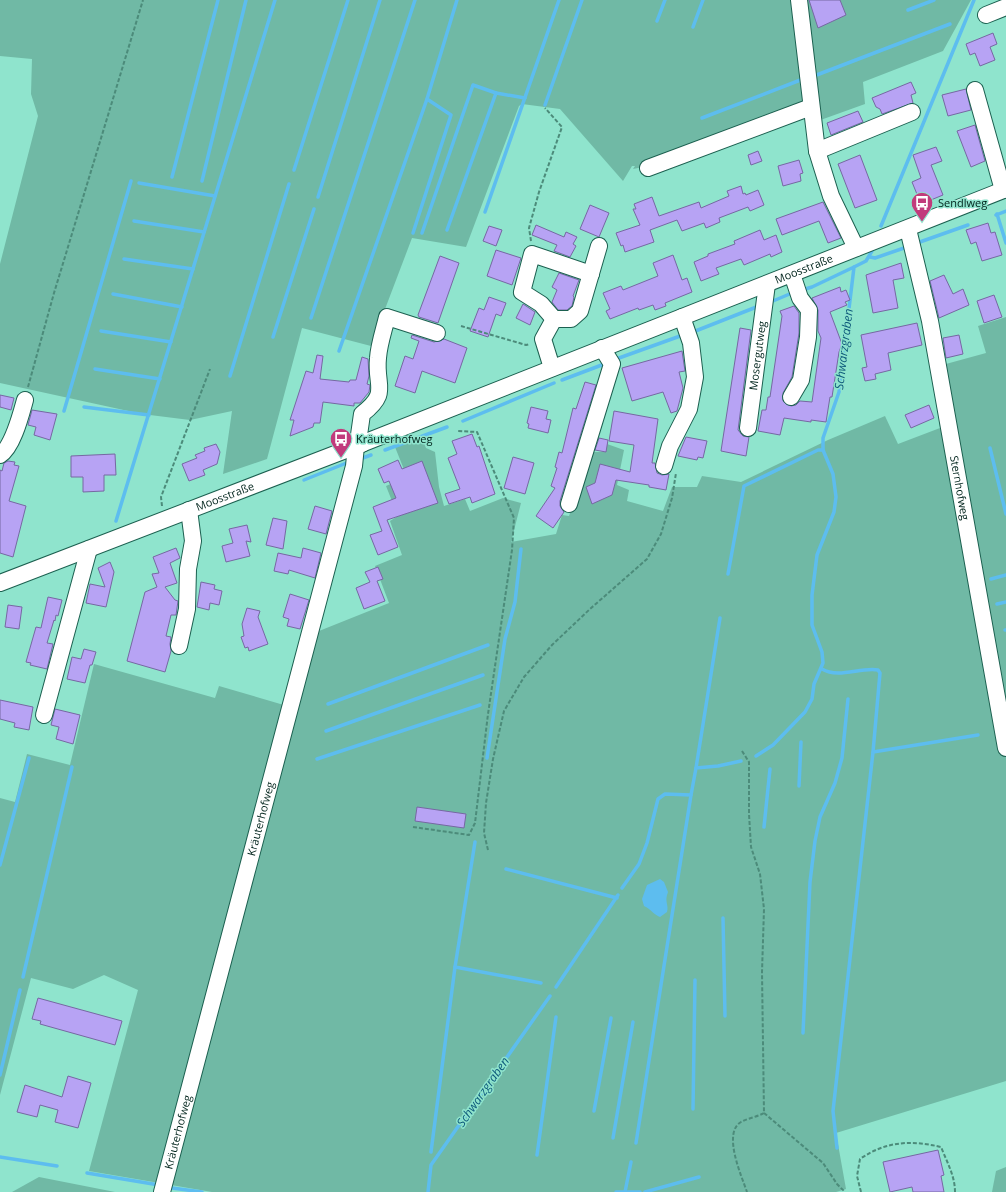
<svg xmlns="http://www.w3.org/2000/svg" width="1006" height="1192" font-family="'Open Sans',sans-serif">
<rect width="100%" height="100%" fill="#8fe4cd"/>
<!-- green -->
<g fill="#70b9a5">
<polygon points="0,0 971,0 943,51 863,82 865,104 815,122 816,102 648,166 633,169 635,166 632,166 623,181 560,109 522,104 519,106 466,247 412,238 371,346 302,328 267,459 223,474 232,411 190,420 142,414 0,383 0,264 38,116 31,94 32,59 0,56"/>
<polygon points="1006,317 1006,1081 836,1133 846,1189 836,1192 212,1192 89,1171 138,990 104,975 73,989 31,978 0,1095 0,798 15,802 27,754 70,765 94,664 215,698 219,686 294,708 314,633 389,603 375,566 402,555 390,521 398,516 386,486 407,477 395,447 422,439 426,448 435,452 439,487 444,506 465,499 470,511 503,498 521,503 511,542 556,534 562,515 569,516 591,452 605,452 607,444 624,450 617,485 629,490 627,501 663,511 672,487 697,487 702,476 741,482 828,440 885,416 898,444 940,428 935,367 986,353 978,326"/>
<polygon points="1006,1167 1006,1192 992,1192 996,1171"/>
<polygon points="39,1177 115,1192 12,1192"/>
</g>
<!-- water -->
<path fill="#5dbdef" d="M660 879 664 882 668 892C664 902 669 904 667 912L660 917C654 915 651 909 644 906L642 899 647 885Z"/>
<g fill="none" stroke-linecap="round" stroke-linejoin="round">
<!-- stream -->
<g stroke="#5dbdef" stroke-width="3.5">
<polyline points="908,10 934,0"/>
<polyline points="657,21 665,0"/>
<polyline points="693,27 703,0"/>
<polyline points="814,76 950,24"/>
<polyline points="545,105 582,0"/>
<polyline points="702,118 803,79"/>
<polyline points="294,170 348,0"/>
<polyline points="172,177 218,0"/>
<polyline points="202,181 246,0"/>
<polyline points="139,183 215,196"/>
<polyline points="318,197 380,0"/>
<polyline points="485,212 559,0"/>
<polyline points="997,214 1006,243"/>
<polyline points="996,215 1006,211"/>
<polyline points="134,221 204,232"/>
<polyline points="881,226 974,0"/>
<polyline points="447,230 496,93 525,98"/>
<polyline points="413,233 451,115 427,99"/>
<polyline points="422,233 473,85 496,93"/>
<polyline points="917,243 968,225"/>
<polyline points="870,257 875,258 907,247"/>
<polyline points="124,259 193,269"/>
<polyline points="802,290 812,287 854,267"/>
<polyline points="113,294 182,307"/>
<polyline points="773,301 792,293"/>
<polyline points="311,318 415,0"/>
<polyline points="101,331 171,342"/>
<polyline points="693,332 759,306"/>
<polyline points="273,337 314,209"/>
<polyline points="339,351 427,99 457,0"/>
<polyline points="619,358 683,335"/>
<polyline points="95,369 160,379"/>
<polyline points="230,376 289,184"/>
<polyline points="562,380 607,363"/>
<polyline points="84,407 149,415"/>
<polyline points="64,411 131,181"/>
<polyline points="463,421 554,383"/>
<polyline points="990,448 1006,514"/>
<polyline points="385,450 447,427"/>
<polyline points="360,459 371,455"/>
<polyline points="304,480 349,462"/>
<polyline points="116,521 275,0"/>
<polyline points="728,574 744,486 818,450 823,450"/>
<polyline points="991,579 1006,575"/>
<polyline points="997,604 1006,602"/>
<polyline points="1005,630 1006,630"/>
<path d="M822 669C839 679 860 667 878 670L880 673 873 752 833 1111 837 1148"/>
<polyline points="328,704 488,645"/>
<polyline points="326,731 483,675"/>
<polyline points="873,752 978,735"/>
<polyline points="756,756 773,745 805,712 812,699 814,684 823,663 822,652 812,625 812,595 817,555 834,512 836,497 833,474 823,450 823,438 839,392 854,267 866,261 872,251"/>
<polyline points="487,758 505,639 515,602 521,549"/>
<polyline points="317,759 480,705"/>
<polyline points="696,768 720,618"/>
<polyline points="799,786 801,742"/>
<polyline points="764,827 770,769"/>
<polyline points="0,865 29,758"/>
<polyline points="506,869 617,898"/>
<polyline points="622,888 639,864 647,843 658,799 665,794 691,795 696,768 718,766 741,761"/>
<polyline points="723,918 725,1016"/>
<polyline points="455,967 541,983"/>
<polyline points="23,977 72,767"/>
<polyline points="556,987 618,895"/>
<polyline points="803,1033 810,882 815,841 820,817 835,783 842,758 848,699"/>
<polyline points="0,1075 20,990"/>
<polyline points="693,1109 695,980"/>
<polyline points="594,1111 611,1018"/>
<polyline points="613,1138 633,1022"/>
<polyline points="636,1143 691,795"/>
<polyline points="431,1152 455,967 475,842"/>
<polyline points="537,1155 556,1017"/>
<polyline points="0,1157 57,1166"/>
<polyline points="87,1173 159,1185"/>
<polyline points="172,1188 202,1192"/>
<polyline points="428,1192 431,1165 550,996"/>
<polyline points="616,1192 640,1192"/>
<polyline points="625,1192 631,1162"/>
<polyline points="645,1192 699,1177"/>
</g>
</g>
<!-- building -->
<g fill="#b7a3f4" stroke="#7668a2">
<polygon points="809,0 840,0 846,15 818,28"/>
<polygon points="993,33 997,44 990,47 995,60 980,66 975,53 970,55 966,44"/>
<polygon points="911,82 916,93 911,95 913,103 882,114 880,109 876,107 872,98"/>
<polygon points="966,89 971,110 948,116 942,95"/>
<polygon points="858,111 863,122 831,135 827,123"/>
<polygon points="975,125 985,161 971,167 957,131"/>
<polygon points="936,147 942,161 931,165 943,195 921,204 912,182 921,178 913,155"/>
<polygon points="758,151 762,161 751,165 748,155"/>
<polygon points="860,155 877,200 855,208 838,164"/>
<polygon points="799,160 803,173 800,174 801,181 783,186 778,166"/>
<polygon points="741,186 743,194 745,193 746,195 758,190 764,205 750,211 748,207 719,218 720,222 706,228 704,223 682,231 677,220 650,230 654,242 625,252 623,245 621,246 616,233 640,225 633,209 636,209 634,204 652,197 659,216 699,202 701,208 729,196 727,191"/>
<polygon points="823,202 841,238 828,243 819,221 782,235 776,219"/>
<polygon points="590,205 609,213 599,237 580,229"/>
<polygon points="988,223 991,233 995,232 1002,255 982,261 976,242 971,244 966,230"/>
<polygon points="536,225 564,237 566,232 577,237 573,244 576,246 570,257 554,251 557,245 532,235"/>
<polygon points="489,226 502,230 496,246 483,241"/>
<polygon points="760,230 764,240 776,235 782,252 771,257 770,254 744,265 741,259 716,268 719,274 701,281 694,262 708,256 708,254 735,244 734,241"/>
<polygon points="496,250 521,258 512,285 487,276"/>
<polygon points="673,255 682,280 687,278 692,292 665,303 666,306 655,310 653,305 639,310 638,308 610,319 606,311 610,309 603,293 621,286 623,290 658,276 653,263"/>
<polygon points="440,256 459,263 438,323 419,317 418,315"/>
<polygon points="901,263 904,278 893,280 898,308 873,313 866,275"/>
<polygon points="559,273 579,280 573,296 574,297 572,306 567,310 558,310 552,302 557,290 552,287"/>
<polygon points="944,275 953,294 963,289 969,305 939,318 930,281"/>
<polygon points="840,287 841,292 846,290 850,300 845,302 847,305 830,312 842,344 839,352 832,397 830,397 826,422 811,420 811,422 784,418 780,435 758,431 762,410 766,410 768,397 770,397 782,316 780,311 794,306 799,313 799,333 792,377 783,393 783,401 791,406 796,405 800,401 812,402 821,338 818,331 818,310 812,298"/>
<polygon points="994,295 1002,317 984,323 977,301"/>
<polygon points="489,297 506,303 501,316 496,314 488,337 470,331 479,308 484,310"/>
<polygon points="523,304 535,312 530,325 516,318"/>
<polygon points="917,323 922,345 888,353 891,370 875,374 876,379 865,381 862,368 867,367 861,335"/>
<polygon points="740,328 751,330 738,430 743,436 749,437 746,456 721,451"/>
<polygon points="412,335 434,342 444,339 467,348 455,383 422,371 415,393 395,386 405,356 413,359 419,341 411,338"/>
<polygon points="959,335 963,354 946,358 943,338"/>
<polygon points="682,351 685,371 679,372 683,388 677,411 671,413 663,392 632,401 622,368"/>
<polygon points="317,355 323,356 320,379 349,382 350,380 356,380 362,357 368,359 369,376 367,384 370,385 369,392 360,403 354,403 354,406 323,402 320,423 314,423 313,427 290,436 294,420 290,420 306,371 313,373"/>
<polygon points="585,382 596,385 560,501 560,506 564,512 553,528 536,516 555,488 551,486 557,468 555,467 559,452 562,453 573,408 576,409"/>
<polygon points="0,395 14,398 11,410 0,407"/>
<polygon points="929,405 934,418 911,428 905,415"/>
<polygon points="531,407 548,411 546,419 551,420 548,433 528,428 529,424 527,423"/>
<polygon points="32,410 57,414 50,440 34,435 36,427 28,425"/>
<polygon points="614,411 658,419 652,463 655,463 657,473 662,475 669,474 666,490 649,487 649,485 616,480 612,495 592,504 586,487 595,483 600,464 630,472 634,445 609,441"/>
<polygon points="472,434 477,447 479,446 495,494 472,503 470,497 449,504 445,494 460,489 448,458 457,454 452,441"/>
<polygon points="686,437 707,441 703,458 698,457 697,460 678,456"/>
<polygon points="599,438 608,440 606,452 595,450"/>
<polygon points="216,444 220,452 217,464 203,470 205,475 189,481 182,464 197,458 195,455 205,451 204,448"/>
<polygon points="115,454 116,475 104,475 104,491 83,492 83,477 71,477 71,456"/>
<polygon points="513,457 534,463 525,494 504,488"/>
<polygon points="398,460 402,469 422,461 438,503 387,520 398,547 378,555 370,535 382,531 373,507 396,498 389,481 384,483 378,469"/>
<polygon points="8,461 15,462 14,465 19,466 9,501 26,506 13,557 0,553 0,470 2,471 4,463"/>
<polygon points="315,506 332,511 326,534 308,529"/>
<polygon points="273,518 287,521 283,549 266,545"/>
<polygon points="247,525 251,542 246,541 250,556 226,562 222,546 233,543 229,529"/>
<polygon points="176,548 180,558 170,563 177,583 165,587 175,600 178,601 176,615 171,615 166,636 171,637 170,644 171,651 165,672 127,661 145,592 157,587 152,574 159,573 153,557"/>
<polygon points="303,548 321,553 315,578 289,570 288,574 274,571 278,553 301,558"/>
<polygon points="110,562 114,572 106,607 86,603 90,584 105,587 98,568"/>
<polygon points="378,567 383,579 377,581 385,601 364,609 356,588 370,582 365,572"/>
<polygon points="201,582 215,585 214,589 222,591 219,605 210,603 209,610 197,607"/>
<polygon points="290,594 309,600 300,629 287,626 289,619 283,617"/>
<polygon points="48,597 62,600 58,616 56,615 55,621 54,620 47,643 53,644 47,669 30,665 31,663 26,662 36,627 41,628"/>
<polygon points="8,605 22,607 19,629 5,627"/>
<polygon points="247,608 260,611 258,617 268,644 249,651 248,647 245,648 241,637 244,636 242,624"/>
<polygon points="84,649 96,652 92,665 90,665 85,683 67,679 72,657 81,659"/>
<polygon points="0,700 33,707 29,730 14,727 15,723 0,719"/>
<polygon points="55,709 80,715 73,744 56,739 59,727 51,725"/>
<polygon points="417,807 466,814 464,828 415,821"/>
<polygon points="38,998 122,1021 115,1045 40,1024 41,1021 32,1019"/>
<polygon points="68,1076 91,1083 78,1128 55,1122 58,1110 40,1105 37,1117 17,1112 25,1085 62,1097"/>
<polygon points="938,1150 944,1175 941,1176 944,1192 913,1192 912,1187 890,1192 883,1162"/>
</g>
<g fill="none" stroke-linecap="round" stroke-linejoin="round">
<!-- minor casing -->
<g stroke="#1c6050" stroke-width="18">
<g id="minor">
<polyline points="799,0 817,151 831,196 856,248"/>
<polyline points="986,15 1006,7"/>
<polyline points="975,90 1003,190"/>
<polyline points="817,151 912,112"/>
<polyline points="648,168 811,107"/>
<path id="s1" d="M908 229 930 321 1006 748"/>
<polyline points="554,319 541,304 522,292 532,254 591,274"/>
<polyline points="552,368 543,339 554,319 571,319 580,311 599,246"/>
<polyline points="791,397 801,380 808,337 809,310 800,298 792,274"/>
<path id="s2" d="M748 428 767 284"/>
<path d="M362 444 359 435 362 414C390 392 375 387 378 358 379 344 384 330 387 317L437 333"/>
<path d="M0 455C13 447 21 414 25 400"/>
<polyline points="664,466 670,446 689,409 695,377 691,343 682,317"/>
<polyline points="569,504 612,364 602,348"/>
<path id="s3" d="M0 583 356 446 1006 189"/>
<polyline points="179,646 187,609 188,569 193,541 189,510"/>
<polyline points="44,715 89,549"/>
<path id="s4" d="M162 1192 354 466 356 446"/>
</g>
</g>
<!-- path -->
<g stroke="#4c8b7a" stroke-width="2" stroke-dasharray="4 2" stroke-linecap="butt">
<polyline points="531,241 529,228 539,192 562,127 545,108"/>
<polyline points="461,326 526,345 530,344"/>
<polyline points="28,387 54,293 143,0"/>
<polyline points="162,506 161,497 210,369"/>
<path d="M742 751 749 762V814L751 847 760 874 764 909 762 972 764 1113C757 1117 748 1118 741 1122 722 1133 742 1177 747 1192"/>
<polyline points="413,827 469,835 475,823 488,714 512,550 514,518 477,432 458,431"/>
<polyline points="488,850 484,833 486,803 493,759 504,711 524,677 552,645 590,609 647,559 661,534 672,498 676,473"/>
<polyline points="764,1113 823,1163 837,1184 845,1192"/>
<path d="M861 1192 857 1176 860 1159C886 1141 911 1140 941 1147 947 1162 955 1176 955 1192"/>
</g>
<!-- minor -->
<use href="#minor" stroke="#fff" stroke-width="16"/>
</g>
<!-- icons -->
<defs>
<g id="bus-pin" transform="scale(1.15)"><path d="M0 17L-7.5 6A9.5 9.5 0 1 1 7.5 6Z" fill="#c13b7c" stroke="#8fe4cd"/><path d="M-5-6H5V4H4V6H2V4H-2V6H-4V4H-5ZM-3.5-4V0h7V-4ZM-3.5 1.2v1.5H-2V1.2ZM2 1.2v1.5H3.5V1.2Z" fill="#fff"/></g>
</defs>
<g fill-rule="evenodd">
<use href="#bus-pin" x="922" y="203"/>
<use href="#bus-pin" x="341" y="439"/>
</g>
<g text-anchor="middle" stroke-width="3" stroke-linejoin="round" paint-order="stroke">
<!-- poi labels -->
<g font-size="11" fill="#00241c" stroke="#8fe4cd" text-anchor="start">
<text x="938" y="207">Sendlweg</text>
<text x="356" y="443">Kräuterhofweg</text>
</g>
<!-- street labels -->
<g font-size="11" fill="#00241c" stroke="#8fe4cd">
<text dy="4" stroke="none"><textPath href="#s3" startOffset="863">Moosstraße</textPath></text>
<text dy="4" stroke="none"><textPath href="#s2" startOffset="73">Mosergutweg</textPath></text>
<text dy="4" stroke="none"><textPath href="#s1" startOffset="264">Sternhofweg</textPath></text>
<text dy="4" stroke="none"><textPath href="#s3" startOffset="241">Moosstraße</textPath></text>
<text dy="4" stroke="none"><textPath href="#s4" startOffset="386">Kräuterhofweg</textPath></text>
<text dy="4" stroke="none"><textPath href="#s4" startOffset="62">Kräuterhofweg</textPath></text>
</g>
<!-- water labels -->
<g font-size="12" font-style="italic" fill="#0e5a7b" stroke="#8fe4cd">
<text transform="translate(844 349) rotate(-83)" y="4">Schwarzgraben</text>
<text transform="translate(483 1092) rotate(-55)" y="4">Schwarzgraben</text>
</g>
</g>
</svg>
